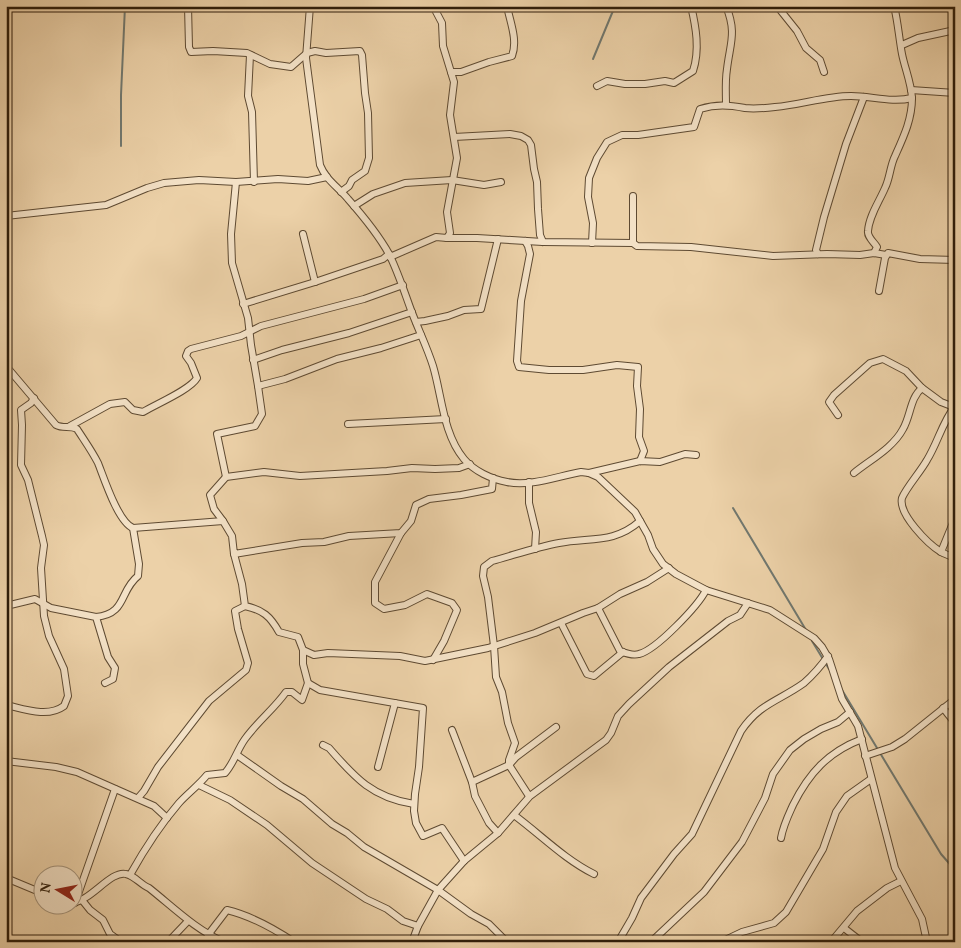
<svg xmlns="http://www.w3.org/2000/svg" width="961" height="948" font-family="Vollkorn,serif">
<rect width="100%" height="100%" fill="#ecd1a8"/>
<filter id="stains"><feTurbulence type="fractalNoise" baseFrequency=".004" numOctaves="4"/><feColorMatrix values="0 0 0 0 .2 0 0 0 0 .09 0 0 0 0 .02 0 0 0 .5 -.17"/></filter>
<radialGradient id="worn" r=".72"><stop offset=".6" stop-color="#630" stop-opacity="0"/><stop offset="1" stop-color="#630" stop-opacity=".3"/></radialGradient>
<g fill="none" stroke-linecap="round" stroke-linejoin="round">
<!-- stream -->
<g stroke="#71786f" stroke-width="2">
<polyline points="593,59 615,6"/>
<polyline points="121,146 121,95 125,6"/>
<polyline points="733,508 806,630"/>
<polyline points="812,641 829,669"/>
<polyline points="842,690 941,854 955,870"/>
</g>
<!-- street casing -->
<g stroke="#5e4a32" stroke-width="8">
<g id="street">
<polyline points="188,6 189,47 191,52 213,51 247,53 270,64 291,67 307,53 315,51 326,53 360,51 362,55 365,93 368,113 369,158 365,171 352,180 349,186 341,192"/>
<path d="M310 6 306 58 320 165C326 180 338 187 348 199 363 216 378 234 389 254 398 272 404 291 411 310 418 329 427 347 433 366 442 396 443 434 464 459 474 471 491 479 507 482 530 487 558 476 581 472L589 473 598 477 635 512 648 535 653 549 663 564 676 574 706 590 770 610 814 638 822 647 829 659 842 699 858 726 895 868 922 919 927 942"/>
<path d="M726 6C737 33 730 43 727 69 725 81 726 93 726 105"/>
<polyline points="777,6 797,31 806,48 820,60 824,72"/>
<polyline points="902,45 918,38 955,30"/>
<polyline points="250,55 248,96 252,112 254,182"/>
<path d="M451 72H461L489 62 512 56C518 40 510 22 507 6"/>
<path d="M597 86 607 81 625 84H645L665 81 674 83 693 71C700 50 696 27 691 6"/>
<polyline points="911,90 955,93"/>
<polyline points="454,137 510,134 521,136 528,140 531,145 534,169 537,182 538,209 540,235 543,242"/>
<polyline points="236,182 231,234 232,263 248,318 251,345 258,386 285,379 337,359 381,348 421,335"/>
<polyline points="354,206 373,194 405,183 452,180 484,185 501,182"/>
<polyline points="6,216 106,205 147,188 164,183 199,180 236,182 278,179 308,181 327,177"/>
<polyline points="303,234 315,282"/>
<polyline points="447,238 477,238 543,242 633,243 633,196"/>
<polyline points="525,241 528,246 530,254 521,301 517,361 519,367 549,370 583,370 617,365 638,367 637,386 640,409 639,437 644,451 640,461"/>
<path d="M592 243 593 223 588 197 589 178 597 158 607 142 622 135H638L694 127 700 109C716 104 729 105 745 108 754 109 766 108 775 107 801 105 825 96 851 96 871 96 892 103 912 98 911 82 905 69 902 54 899 38 898 22 894 6"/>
<polyline points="633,243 637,246 691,247 773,256 827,254 860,255 874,253 886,255"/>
<path d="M874 253 877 247C874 242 867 237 868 231 869 216 879 202 885 188 890 178 890 166 895 156 904 136 912 119 912 98"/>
<polyline points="818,254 816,250 824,217 846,144 864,97"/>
<polyline points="390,257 436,237 447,238 450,233 447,212 457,158 450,115 454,82 443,46 442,23 433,6"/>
<polyline points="879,291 885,258 888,253 920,259 955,260"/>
<polyline points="243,304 315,282 383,259 389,254"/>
<polyline points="416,322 425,321 448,316 464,310 481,309 498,239"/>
<polyline points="253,360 282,350 349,333 412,312"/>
<path d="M6 366 56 425C63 429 70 425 77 429 84 440 92 451 98 463 104 478 118 522 133 528L223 521 232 536 234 554 302 543 324 542 349 536 401 533 411 521 416 505 429 499 461 495 492 489 493 478"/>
<path d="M955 406C942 423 938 442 927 460 921 471 906 488 902 498 898 514 928 544 941 552 945 554 950 556 955 558"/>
<polyline points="838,415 829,402 834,395 870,363 883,359 906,371 922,388 941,402 954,407"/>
<polyline points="348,424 446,419"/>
<path d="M70 426 110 404 125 402 133 410 143 412C156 404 190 390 197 378L191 363 186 356 188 351 191 349 241 336 261 326 364 299 403 285"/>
<polyline points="589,473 640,461 660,462 685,454 696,455"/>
<path d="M854 473C870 460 893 448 903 429 911 415 910 398 922 388"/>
<polyline points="226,477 217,434 255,426 262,414 258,386"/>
<polyline points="529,482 529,503 536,532 535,549"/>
<polyline points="223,521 214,509 210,495 226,477 264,472 300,476 387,471 412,468 435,469 459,468 470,464"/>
<polyline points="401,533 375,582 375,603 384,609 405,605 427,594 452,603 457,610 444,641 433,660"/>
<polyline points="941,552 955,518"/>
<path d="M234 554 242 584 245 606C263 610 270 616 279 632L298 637 303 650 314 655 328 653 400 656 425 661 488 648 535 633 583 613 598 608 620 594 647 582 669 568"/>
<polyline points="6,606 35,599 51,608 96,617 108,657 115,668 113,679 105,683"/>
<path d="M598 608 620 651C625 653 633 656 639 654 656 650 698 606 706 590"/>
<path d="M96 617C127 614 119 591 138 576L139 564 133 528"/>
<polyline points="561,623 587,674 594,676 623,652"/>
<polyline points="303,650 303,664 308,683 320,690 423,708 419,767 415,794 414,811 416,823 423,836 442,828 464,861"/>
<path d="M6 705C24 709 48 718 64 706L68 696 64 669 49 636 44 616 41 568 44 545 42 536 28 480 21 465 22 425 21 410 31 403 34 398"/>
<polyline points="943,708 955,723"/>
<polyline points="452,730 472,782 475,796 489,823 498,833"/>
<path d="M323 745 329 748C355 778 373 798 414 804"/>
<polyline points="237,755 281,786 303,799 332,824 347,833 364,847 438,890 471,914 489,924 507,942"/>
<polyline points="865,756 892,747 905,739 955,699"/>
<polyline points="6,761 56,767 77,772 154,806 167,818"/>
<polyline points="378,767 395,703"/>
<polyline points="472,782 509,765 516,757 556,727"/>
<polyline points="199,785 230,800 267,825 312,863 366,899 387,909 403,921 418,926"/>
<path d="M529 796 509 765V760L515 743 508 723 502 692 496 677 494 646 488 597 483 576 484 567 492 561C514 555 537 547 559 543 590 537 614 544 640 521"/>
<polyline points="138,798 144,791 158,767 209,701 246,670 248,663 238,629 235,611 245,606"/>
<path d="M514 815C541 835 564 859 594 874"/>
<path d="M781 838C783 826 788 816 793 805 809 773 828 752 862 739"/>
<path d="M130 875C144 850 160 825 179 803 188 793 198 786 207 775L225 773C234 763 237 750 245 739 257 722 274 709 286 692H292L302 700 308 683"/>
<polyline points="6,878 42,893"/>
<polyline points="82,900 90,910 103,920 110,934 121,942"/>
<path d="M72 903C91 901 111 870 126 874 135 876 140 884 149 888 173 907 196 930 224 942"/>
<polyline points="75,903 115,789"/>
<polyline points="844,928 862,942"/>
<path d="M208 935 227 910C252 916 273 928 294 942"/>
<polyline points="168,942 188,921"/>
<polyline points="412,942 418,926 438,890 464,861 498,833 530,796 606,740 611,733 618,716 629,704 669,667 728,621 740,615 748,603"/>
<path d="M618 942 632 918 641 898 674 854 692 834 741 731C760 703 779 701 804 683 813 675 821 666 828 656"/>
<polyline points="651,942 704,892 742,842 765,798 773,774 790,750 804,739 821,729 838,722 850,712"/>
<polyline points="721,942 742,932 774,923 786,912 823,849 836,812 847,796 871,779"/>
<polyline points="831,942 857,911 887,888 901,881"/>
</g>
</g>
<!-- street -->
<use href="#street" stroke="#f3e1c6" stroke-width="6"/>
</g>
<!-- margin -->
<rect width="961" height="948" fill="none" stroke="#ecd1a8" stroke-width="25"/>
<rect x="8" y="8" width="946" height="933" fill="none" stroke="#2e1d0a" stroke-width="2.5"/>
<rect x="12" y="12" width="936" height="923" fill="none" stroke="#2e1d0a"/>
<!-- north arrow -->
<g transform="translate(58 890) rotate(280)"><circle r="24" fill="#f3e1c6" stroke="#a4937b"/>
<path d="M0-4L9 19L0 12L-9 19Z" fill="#8f2418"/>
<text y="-8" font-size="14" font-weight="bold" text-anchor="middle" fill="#2e1d0a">N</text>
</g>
<rect width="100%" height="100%" filter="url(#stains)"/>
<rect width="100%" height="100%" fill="url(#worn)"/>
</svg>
